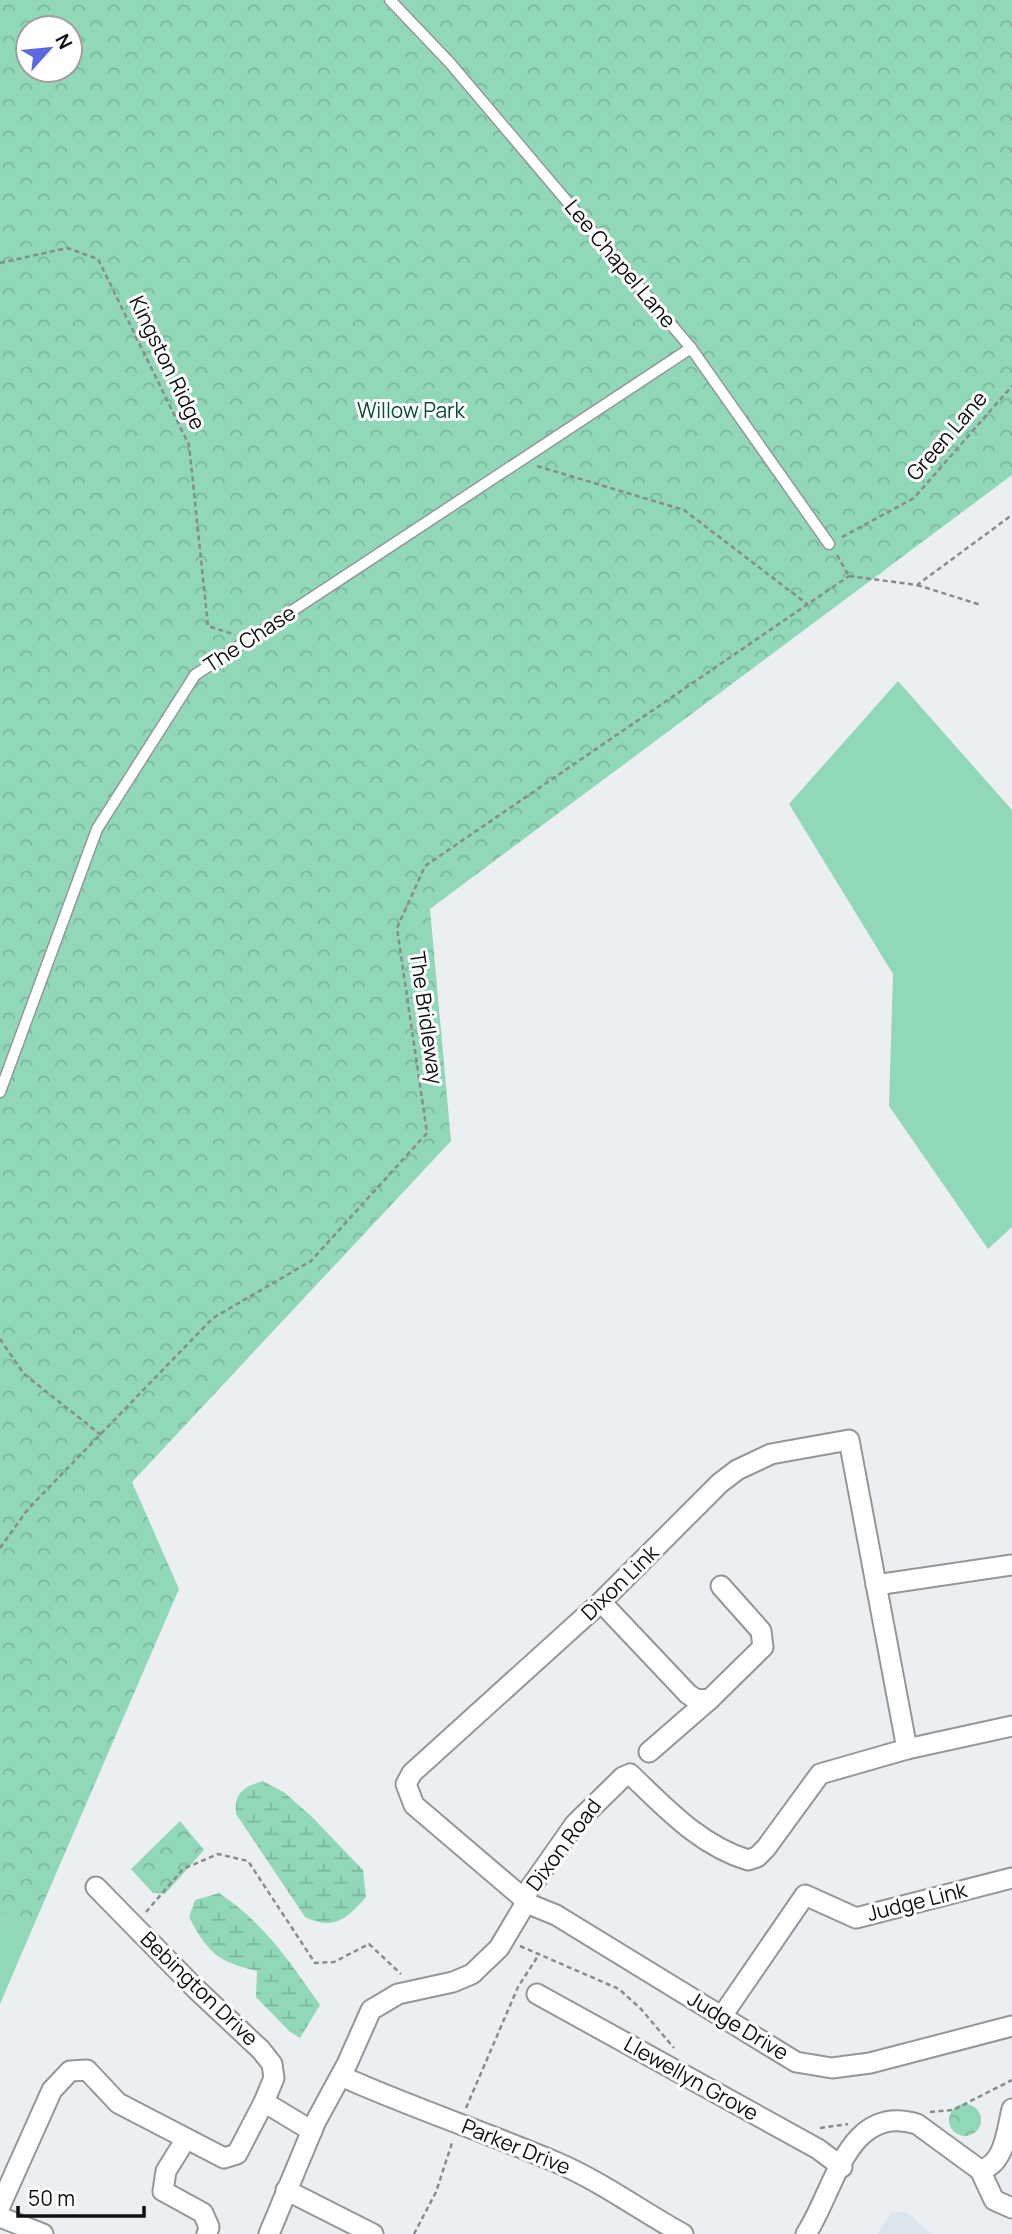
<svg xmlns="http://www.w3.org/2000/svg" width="1012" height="2234" font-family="Manrope,sans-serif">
<defs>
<pattern id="wetland-marsh" width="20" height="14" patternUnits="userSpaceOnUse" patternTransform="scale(1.75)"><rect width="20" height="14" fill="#90d8b7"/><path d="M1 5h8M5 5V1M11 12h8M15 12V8" fill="none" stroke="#7bb89c"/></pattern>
<pattern id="park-crowns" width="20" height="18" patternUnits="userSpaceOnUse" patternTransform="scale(1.75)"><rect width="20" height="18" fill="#90d8b7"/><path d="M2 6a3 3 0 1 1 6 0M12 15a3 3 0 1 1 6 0" fill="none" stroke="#7bb89c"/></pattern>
</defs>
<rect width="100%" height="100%" fill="#eceff2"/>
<!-- built -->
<polygon fill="#dce5ed" points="892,2212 906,2212 932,2234 877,2234"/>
<!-- green -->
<g fill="#90d8b7">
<polygon points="898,681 1012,810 1012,1227 988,1249 889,1106 893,974 789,804"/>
<polygon points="0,1917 30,1934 0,2004"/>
</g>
<!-- wetland -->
<g fill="url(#wetland-marsh)">
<path d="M263 1781 285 1793 311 1816 363 1870 366 1897C346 1919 335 1931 305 1917L236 1814C234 1792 244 1787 263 1781Z"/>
<path d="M219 1893C262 1921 291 1963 320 2005L300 2038 289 2031 256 1997 257 1971C218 1962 208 1953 189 1917L195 1900Z"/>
</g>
<!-- park -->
<g fill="url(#park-crowns)" fill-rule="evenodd">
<path d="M0 0H1012V475L430 909 451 1141 132 1482 179 1589 30 1934 0 1917ZM28 28H70V70H28Z"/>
<polygon points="180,1821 204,1850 165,1894 153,1893 131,1869"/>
<circle cx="965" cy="2120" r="16"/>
</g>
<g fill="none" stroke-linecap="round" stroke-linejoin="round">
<!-- lane casing -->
<g stroke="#94979a" stroke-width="13">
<g id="lane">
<polyline points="390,0 450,63 691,348 829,544"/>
<polyline points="0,1092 97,829 195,675 691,348"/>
</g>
</g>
<!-- street casing -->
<g stroke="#94979a" stroke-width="23">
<g id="street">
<polyline points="876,1585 1012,1565"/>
<polyline points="601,1602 688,1694 697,1700 710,1699 763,1647 761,1631 721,1586"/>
<polyline points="649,1752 710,1699"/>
<polyline points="96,1887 196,1989 261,2050 272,2064 274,2078 264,2102"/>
<polyline points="523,1898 414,1805 406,1784 412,1773 601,1602 720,1483 737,1470 771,1454 849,1440 907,1749"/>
<polyline points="524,1902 556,1915 796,2062 832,2068 870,2063 1012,2026"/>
<polyline points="537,1994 818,2149 842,2167"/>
<polyline points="722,2016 805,1895 856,1918 1012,1878"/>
<path d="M341 2076C412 2108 486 2132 558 2163 602 2182 641 2211 683 2234"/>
<polyline points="186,2139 166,2171 163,2191 203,2213 209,2227 207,2234"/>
<polyline points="980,2170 994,2200 1012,2208"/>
<polyline points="286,2190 373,2234"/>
<polyline points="0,2206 52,2090 70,2071 87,2070 118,2103 224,2158 237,2154 264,2102 312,2131"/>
<polyline points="0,2217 43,2234"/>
<path d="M269 2234 315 2123 347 2064 371 2010 398 1994 453 1982 472 1974 499 1948 524 1906 523 1898 575 1824 623 1777 630 1774C666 1808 699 1845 748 1860L757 1857 766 1848 820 1774 907 1749 1012 1726"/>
<path d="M806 2234C835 2190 847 2103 917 2124L980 2170C1005 2165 1007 2129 1012 2109"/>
</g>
</g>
<!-- path -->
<g stroke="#898b8d" stroke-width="2.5" stroke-dasharray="5 3.5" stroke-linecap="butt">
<polyline points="0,263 67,248 98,259 189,445 208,626 233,634"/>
<polyline points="537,466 684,510 807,604"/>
<polyline points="842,537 914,498 1012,386"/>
<polyline points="837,555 849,576"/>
<polyline points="849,576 917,585 1012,515"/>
<polyline points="917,585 981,605"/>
<polyline points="0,1339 24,1374 101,1435"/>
<polyline points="0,1548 28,1509 213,1318 311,1261 427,1133 397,928 425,866 849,576"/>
<polyline points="146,1912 183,1869 218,1854 248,1861 315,1963 334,1962 369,1944 401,1974"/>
<polyline points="520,1946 619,1989 641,2009 674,2048"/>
<polyline points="466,2108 518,1987 538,1956"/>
<polyline points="930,2112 953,2110 1012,2080"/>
<polyline points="820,2128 848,2124"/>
<polyline points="414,2234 436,2192 453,2140"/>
</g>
<!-- lane -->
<use href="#lane" stroke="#fff" stroke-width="10"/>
<!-- street -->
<use href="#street" stroke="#fff" stroke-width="19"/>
</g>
<g text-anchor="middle" stroke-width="6" stroke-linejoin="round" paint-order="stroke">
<!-- street labels -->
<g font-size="21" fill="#0f1011" stroke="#fff">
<text transform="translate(620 264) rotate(50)" y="7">Lee Chapel Lane</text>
<text transform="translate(167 363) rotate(64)" y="7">Kingston Ridge</text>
<text transform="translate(947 436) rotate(-49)" y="7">Green Lane</text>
<text transform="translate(250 639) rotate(-33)" y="7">The Chase</text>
<text transform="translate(426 1018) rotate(82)" y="7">The Bridleway</text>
<text transform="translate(620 1583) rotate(-44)" y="7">Dixon Link</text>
<text transform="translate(564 1845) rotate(-53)" y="7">Dixon Road</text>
<text transform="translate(917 1902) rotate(-14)" y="7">Judge Link</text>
<text transform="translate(199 1989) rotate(44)" y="7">Bebington Drive</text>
<text transform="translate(738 2026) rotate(31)" y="7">Judge Drive</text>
<text transform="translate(691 2079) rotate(29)" y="7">Llewellyn Grove</text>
<text transform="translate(516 2147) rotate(22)" y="7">Parker Drive</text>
</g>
<!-- park labels -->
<g font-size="21" fill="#094f37" stroke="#fff">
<text x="411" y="418">Willow Park</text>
</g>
</g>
<!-- north arrow -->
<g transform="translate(49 49) rotate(63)"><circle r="33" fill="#ffffff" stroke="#9f9fa0" stroke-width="2"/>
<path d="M0-5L12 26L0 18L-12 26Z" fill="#5c68e0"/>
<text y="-10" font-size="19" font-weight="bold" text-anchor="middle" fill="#0f1011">N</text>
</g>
<!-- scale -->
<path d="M18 2206v10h126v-10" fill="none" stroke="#0f1011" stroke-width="3.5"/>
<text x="28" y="2206" font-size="21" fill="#0f1011" stroke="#ffffff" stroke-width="5" paint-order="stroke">50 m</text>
</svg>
